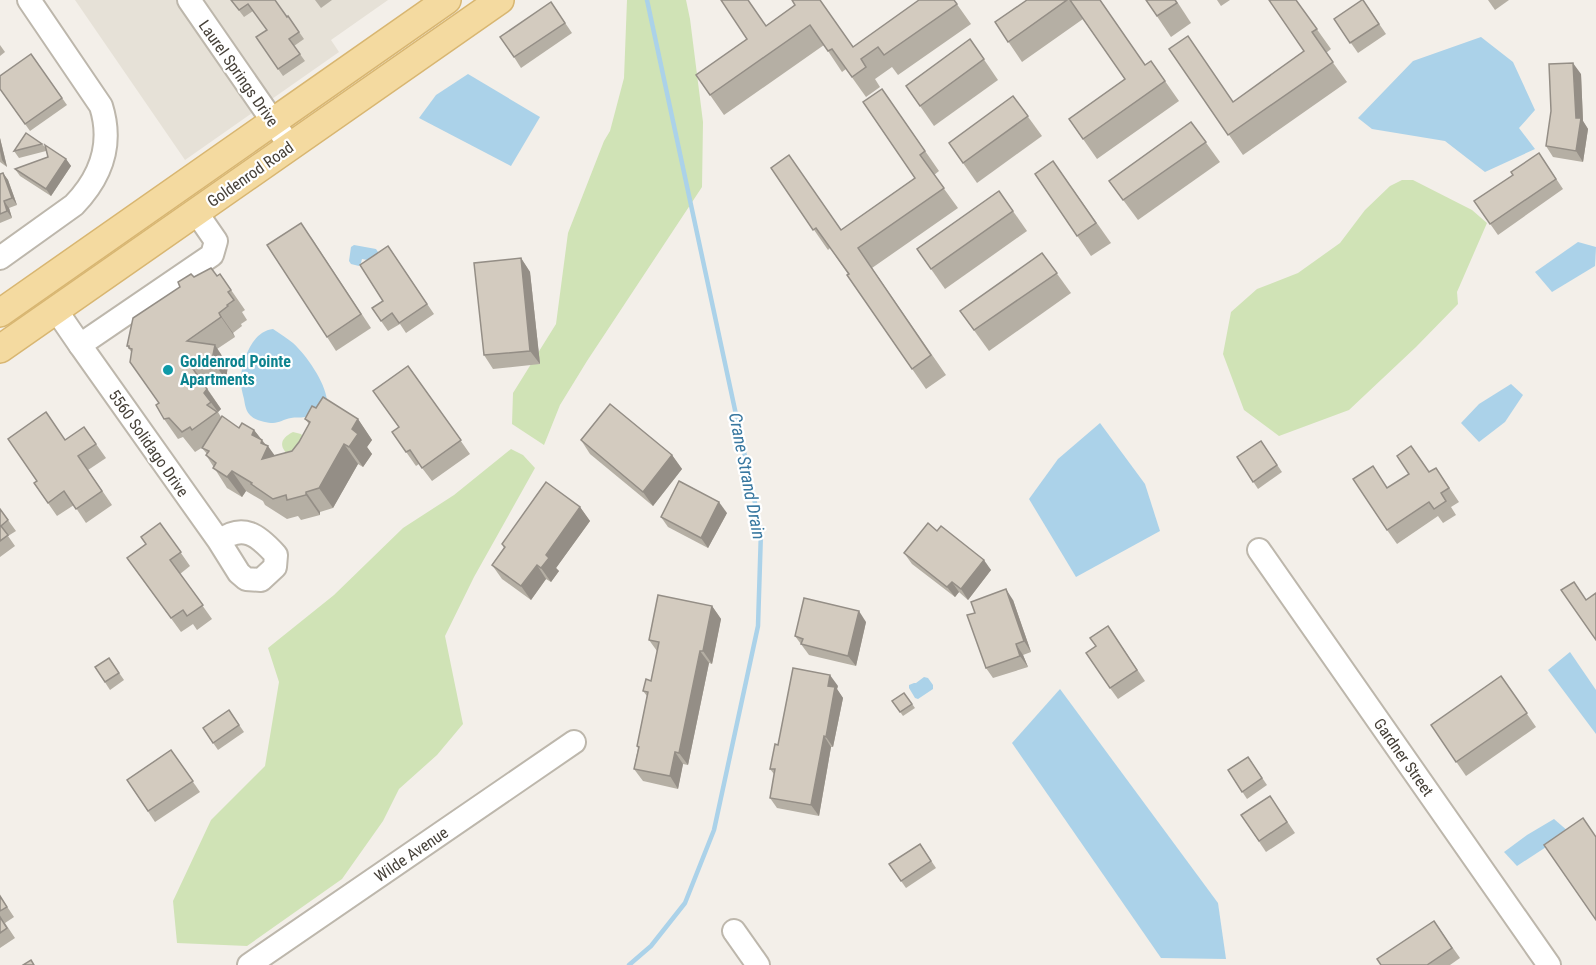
<svg xmlns="http://www.w3.org/2000/svg" width="1596" height="965" font-family="'Roboto Condensed',sans-serif">
<rect width="100%" height="100%" fill="#f3efe9"/>
<!-- residential -->
<polygon fill="#e6e1d7" points="75,0 388,0 331,40 339,52 185,160"/>
<!-- green -->
<g fill="#d0e3b6">
<polygon points="627,0 686,0 690,19 703,122 702,187 587,361 560,405 544,445 512,424 513,393 556,324 568,233 604,141 610,131 624,78"/>
<polygon points="1402,180 1413,180 1472,210 1487,223 1457,292 1458,304 1416,347 1349,410 1279,436 1244,410 1223,354 1231,312 1257,289 1298,273 1340,243 1365,210 1390,186"/>
<path d="M293 432 301 434 306 440 290 457C279 447 279 439 293 432Z"/>
<polygon points="511,449 523,455 535,468 474,577 445,636 463,724 437,755 399,789 383,821 342,879 247,946 177,943 173,901 211,820 265,766 279,682 268,648 334,595 403,528 454,495"/>
</g>
<!-- water -->
<g fill="#abd2e9">
<polygon points="1481,37 1513,62 1535,110 1519,128 1535,149 1485,172 1445,141 1372,129 1358,118 1413,61"/>
<polygon points="468,74 540,117 511,166 419,118 436,95"/>
<polygon points="1578,242 1596,247 1595,266 1552,292 1535,272"/>
<polygon points="354,245 376,249 378,252 377,259 373,261 362,259 361,263 359,266 351,264 349,261 351,247"/>
<path d="M273 329C280 334 287 338 293 343 307 356 325 382 327 400 321 405 313 414 305 417 300 418 295 417 291 418 284 419 279 423 273 423 267 423 255 420 251 416 246 412 245 405 244 399 242 391 240 384 241 376 243 358 253 331 273 329Z"/>
<polygon points="1511,384 1523,395 1505,422 1479,442 1461,423 1479,404"/>
<polygon points="1100,423 1145,484 1160,531 1076,577 1029,499 1058,459"/>
<polygon points="1570,652 1596,690 1596,734 1548,670"/>
<polygon points="924,677 928,678 933,685 933,689 918,699 915,698 909,688 909,685 914,683 916,683"/>
<polygon points="1060,689 1218,903 1226,959 1161,958 1012,743"/>
<polygon points="1554,819 1569,832 1517,866 1504,852 1527,835"/>
</g>
<g fill="none" stroke-linecap="round" stroke-linejoin="round">
<!-- stream -->
<polyline stroke="#abd2e9" stroke-width="4.5" points="629,965 651,946 685,903 714,830 758,626 761,531 647,0"/>
<!-- minor casing -->
<g stroke="#bdb7ac" stroke-width="26">
<g id="minor">
<polyline points="189,0 290,146"/>
<path d="M0 258 74 205C101 177 113 144 101 106L29 0"/>
<polyline points="56,310 80,345 212,255 216,241 196,212"/>
<path d="M80 345 219 541 239 573 246 579 261 580 275 567 276 555C258 535 243 523 219 541"/>
<polyline points="1259,550 1549,965"/>
<polyline points="734,931 758,965"/>
<polyline points="249,965 574,742"/>
</g>
</g>
<!-- major casing -->
<g stroke="#d8b671" stroke-width="30">
<g id="major">
<polyline points="0,313 447,0"/>
<polyline points="0,349 500,0"/>
</g>
</g>
<!-- minor -->
<use href="#minor" stroke="#fff" stroke-width="22"/>
<!-- major -->
<use href="#major" stroke="#f4daa0" stroke-width="27"/>
</g>
<!-- wall -->
<g fill="#b5afa4">
<polygon points="231,0 275,0 287,17 288,16 304,39 294,46 305,61 283,76 256,37 267,30 253,11 244,17"/>
<polygon points="315,0 332,0 321,8"/>
<polygon points="954,0 971,24 898,75 892,67 875,79 880,87 866,97 846,69 842,72 824,45 724,115 696,75 795,5 853,47"/>
<polygon points="1027,0 1100,0 1145,65 1151,61 1179,101 1097,159 1069,119 1125,79 1083,19 1022,62 995,22"/>
<polygon points="1146,0 1176,0 1191,23 1171,37"/>
<polygon points="1217,0 1230,0 1221,6"/>
<polygon points="1296,0 1331,49 1326,53 1347,82 1243,155 1169,49 1233,102 1304,51"/>
<polygon points="1363,0 1386,34 1358,53 1334,19"/>
<polygon points="1488,0 1509,0 1495,10"/>
<polygon points="551,2 572,33 521,68 514,57"/>
<polygon points="970,39 998,80 934,126 906,86"/>
<polygon points="0,45 5,52 0,56"/>
<polygon points="31,54 67,105 30,131 0,89"/>
<polygon points="1581,74 1583,121 1588,129 1583,162 1553,157 1546,146"/>
<polygon points="882,89 939,171 934,175 958,208 872,268 946,375 926,389 847,275 848,274 830,248 828,250 771,168 841,230 915,178"/>
<polygon points="1013,96 1042,136 977,183 949,143"/>
<polygon points="1191,122 1220,162 1138,220 1109,181"/>
<polygon points="0,138 7,167 0,162"/>
<polygon points="42,144 46,148 66,159 71,166 51,196 20,176 15,169 48,157 46,151 19,158 14,151"/>
<polygon points="1539,153 1563,189 1498,235 1474,201 1513,175"/>
<polygon points="1053,161 1111,243 1091,256 1035,174"/>
<polygon points="3,173 8,180 17,205 9,208 12,218 0,223 0,174"/>
<polygon points="999,191 1027,231 945,289 917,249"/>
<polygon points="311,237 371,328 336,351 327,337"/>
<polygon points="388,246 434,314 406,333 400,324 388,331 381,321"/>
<polygon points="1042,253 1071,293 989,351 960,311"/>
<polygon points="521,258 530,272 540,364 493,369 484,355"/>
<polygon points="220,274 245,310 242,312 247,320 241,324 242,326 233,333 235,337 217,349 228,365 226,380 198,375 221,409 218,412 221,417 239,428 254,430 275,456 292,451 299,442 309,424 305,419 316,408 358,419 372,440 367,447 372,454 363,467 358,464 333,508 320,512 320,515 301,520 298,516 287,519 265,505 263,501 246,491 242,497 227,488 206,455 207,454 202,448 203,447 195,452 183,437 178,439 164,419 159,403 132,353 127,346 194,277 217,276"/>
<polygon points="408,366 470,454 432,481 419,464 416,466 392,432 399,427"/>
<polygon points="84,427 106,458 88,470 112,505 86,523 74,505 57,516 34,483 37,481 65,440"/>
<polygon points="581,440 672,455 682,469 653,506 590,454"/>
<polygon points="1261,441 1282,472 1258,489 1237,457"/>
<polygon points="1436,468 1459,502 1451,507 1456,515 1443,523 1438,516 1397,544 1387,530 1388,488 1429,472"/>
<polygon points="580,507 590,521 556,568 559,571 551,582 546,579 531,600 502,579 492,565 504,548 502,544"/>
<polygon points="0,509 16,531 8,536 15,546 0,557"/>
<polygon points="727,513 708,548 668,527 661,517"/>
<polygon points="160,523 190,566 180,574 212,619 197,630 193,624 181,632 127,558 146,544"/>
<polygon points="937,531 991,570 968,600 959,592 955,597 912,564 904,553"/>
<polygon points="1013,600 1031,652 1023,655 1028,667 993,678 986,668"/>
<polygon points="712,606 721,619 712,664 709,663 688,765 683,764 678,789 643,781 634,769 638,748 637,746 647,696 643,691 651,681 657,651 649,640"/>
<polygon points="866,622 856,666 809,655 795,636"/>
<polygon points="1108,626 1145,681 1118,699 1110,688 1096,646"/>
<polygon points="109,658 124,680 110,690 95,667"/>
<polygon points="1501,676 1536,727 1466,776 1431,725"/>
<polygon points="838,686 837,689 843,698 833,747 831,747 819,816 777,808 770,798 774,774 770,769 778,745"/>
<polygon points="904,693 915,708 903,716 892,701"/>
<polygon points="229,710 244,732 218,750 203,728"/>
<polygon points="171,750 200,792 155,822 127,780"/>
<polygon points="1248,757 1267,785 1247,799 1228,770"/>
<polygon points="1270,796 1295,833 1266,852 1241,815"/>
<polygon points="920,844 936,868 906,888 889,864"/>
<polygon points="0,896 14,917 5,923 15,938 0,948"/>
<polygon points="1434,921 1460,958 1450,965 1381,965"/>
</g>
<!-- shaded-wall -->
<g fill="#948e86">
<polygon points="1573,63 1581,74 1583,121 1588,129 1583,162 1576,151 1576,118"/>
<polygon points="0,138 7,167 2,160 0,151"/>
<polygon points="66,159 71,166 51,196 46,189"/>
<polygon points="3,173 8,180 17,205 12,198"/>
<polygon points="4,201 9,208 12,218 7,211"/>
<polygon points="521,258 530,272 540,364 530,351"/>
<polygon points="219,313 233,333 235,337 221,317"/>
<polygon points="215,345 228,365 226,380 212,360"/>
<polygon points="207,389 221,409 218,412 204,393"/>
<polygon points="358,419 372,440 367,447 372,454 363,467 349,447 352,429"/>
<polygon points="254,430 267,447 268,446 282,466 262,459 252,435"/>
<polygon points="344,444 358,464 333,508 319,488"/>
<polygon points="672,455 682,469 653,506 643,492"/>
<polygon points="232,471 246,491 242,497 227,477"/>
<polygon points="306,492 320,512 320,515 306,495"/>
<polygon points="719,502 727,513 708,548 701,538"/>
<polygon points="580,507 590,521 556,568 559,571 551,582 541,568 546,555"/>
<polygon points="984,560 991,570 968,600 961,589"/>
<polygon points="537,565 546,579 531,600 521,586"/>
<polygon points="952,582 959,592 955,597 947,587"/>
<polygon points="1006,589 1013,600 1031,652 1024,641"/>
<polygon points="712,606 721,619 712,664 703,651"/>
<polygon points="859,611 866,622 856,666 848,656"/>
<polygon points="1016,644 1023,655 1028,667 1020,656"/>
<polygon points="700,651 709,663 688,765 679,753"/>
<polygon points="830,675 838,686 837,689 843,698 833,747 826,737 828,686"/>
<polygon points="824,736 831,747 819,816 811,805"/>
<polygon points="675,752 683,764 678,789 670,776"/>
</g>
<!-- building -->
<g fill="#d3cbbf" stroke="#948e86" stroke-width="1.5">
<polygon points="231,0 275,0 287,17 288,16 299,32 289,39 300,54 278,69 256,37 267,30 248,4 239,10"/>
<polygon points="721,0 748,0 766,26 795,5 792,0 820,0 853,47 919,0 954,0 957,4 884,55 878,47 861,59 866,67 852,77 832,49 828,51 810,25 710,95 696,75 747,39"/>
<polygon points="1027,0 1067,0 1008,42 995,22"/>
<polygon points="1070,0 1100,0 1145,65 1151,61 1165,81 1083,139 1069,119 1125,79"/>
<polygon points="1146,0 1175,0 1177,3 1157,16"/>
<polygon points="1269,0 1296,0 1317,29 1312,32 1333,62 1228,135 1169,49 1188,36 1233,102 1304,51"/>
<polygon points="1362,0 1363,0 1379,24 1350,43 1334,19"/>
<polygon points="551,2 565,23 514,57 500,37"/>
<polygon points="970,39 984,59 920,106 906,86"/>
<polygon points="31,54 62,98 25,124 0,89 0,76"/>
<polygon points="1573,63 1576,118 1581,118 1576,151 1546,146 1551,111 1549,64"/>
<polygon points="882,89 925,151 920,155 944,188 858,248 931,355 912,369 847,275 849,274 816,228 813,230 771,168 789,155 841,230 915,178 863,102"/>
<polygon points="1013,96 1028,116 963,163 949,143"/>
<polygon points="1191,122 1206,142 1123,200 1109,181"/>
<polygon points="26,133 42,144 14,151"/>
<polygon points="45,145 66,159 46,189 15,169 48,157"/>
<polygon points="1539,153 1556,179 1490,224 1474,201 1513,175 1511,172"/>
<polygon points="1053,161 1096,223 1077,236 1035,174"/>
<polygon points="3,173 12,198 4,201 7,211 0,214 0,174"/>
<polygon points="999,191 1013,211 931,269 917,249"/>
<polygon points="301,223 361,314 327,337 267,245"/>
<polygon points="388,246 427,304 399,323 392,313 381,321 372,308 383,301 360,265"/>
<polygon points="1042,253 1057,273 974,330 960,311"/>
<polygon points="521,258 530,351 484,355 474,263"/>
<polygon points="211,268 217,276 220,274 231,290 228,292 234,300 227,305 228,306 219,313 221,317 187,341 215,345 212,360 184,356 207,389 204,393 211,402 207,405 217,412 192,430 190,427 182,432 169,418 164,419 156,405 159,403 130,362 132,349 129,348 129,346 127,346 133,318 180,287 178,282 191,274 194,277"/>
<polygon points="408,366 461,440 422,468 410,450 406,452 392,432 399,427 373,391"/>
<polygon points="323,397 358,419 352,429 358,434 349,447 344,444 319,488 306,492 306,495 287,500 286,495 273,499 251,484 252,483 232,471 227,477 213,468 216,463 206,455 209,451 202,448 222,416 239,428 242,423 254,430 252,435 262,440 261,443 268,446 262,459 292,451 299,442 310,422 305,419 312,406 316,408"/>
<polygon points="610,404 672,455 643,492 581,440"/>
<polygon points="46,412 65,440 84,427 96,444 78,456 102,491 76,509 64,491 48,503 34,483 37,481 8,439"/>
<polygon points="1261,441 1277,465 1253,482 1237,457"/>
<polygon points="1411,446 1429,472 1436,468 1449,488 1441,493 1446,501 1434,509 1429,502 1387,530 1353,479 1373,466 1387,488 1409,474 1397,456"/>
<polygon points="679,481 719,502 701,538 661,517"/>
<polygon points="546,482 580,507 546,555 549,558 541,568 537,565 521,586 492,565 505,547 502,544"/>
<polygon points="0,509 8,520 1,526 8,535 0,541"/>
<polygon points="160,523 181,552 170,560 203,605 187,616 183,610 171,618 127,558 146,544 141,537"/>
<polygon points="928,523 937,531 941,526 984,560 961,589 952,582 947,587 904,553"/>
<polygon points="1574,582 1586,600 1596,593 1596,640 1561,590"/>
<polygon points="1006,589 1024,641 1016,644 1020,656 986,668 967,615 975,613 971,602"/>
<polygon points="658,595 712,606 703,651 700,651 679,753 675,752 670,776 634,769 639,747 637,746 648,692 643,691 646,679 651,681 659,642 649,640"/>
<polygon points="804,598 859,611 848,656 801,644 803,639 795,636"/>
<polygon points="1108,626 1137,670 1110,688 1086,653 1096,646 1090,638"/>
<polygon points="109,658 119,673 105,682 95,667"/>
<polygon points="793,668 830,675 828,686 835,687 826,737 824,736 811,805 770,798 775,769 770,769 775,744 778,745"/>
<polygon points="1501,676 1527,713 1456,762 1431,725"/>
<polygon points="904,693 912,704 900,712 892,701"/>
<polygon points="229,710 239,725 213,743 203,728"/>
<polygon points="171,750 193,781 148,811 127,780"/>
<polygon points="1248,757 1262,778 1242,792 1228,770"/>
<polygon points="1270,796 1287,822 1259,841 1241,815"/>
<polygon points="1583,818 1596,837 1596,920 1544,845"/>
<polygon points="920,844 931,861 901,881 889,864"/>
<polygon points="0,896 7,907 0,911"/>
<polygon points="0,917 7,928 0,933"/>
<polygon points="1434,921 1452,948 1427,965 1381,965 1377,959"/>
<polygon points="31,960 34,965 23,965"/>
</g>
<!-- markers -->
<circle fill="#0f9aa8" stroke="#fff" stroke-width="2" cx="168" cy="370" r="6"/>
<g text-anchor="middle" stroke-width="4.5" stroke-linejoin="round" paint-order="stroke">
<!-- street labels -->
<g font-size="16" fill="#464038" stroke="#fff">
<text transform="translate(239 73) rotate(55)" y="6">Laurel Springs Drive</text>
<text transform="translate(250 174) rotate(-35)" y="6">Goldenrod Road</text>
<text transform="translate(149 443) rotate(55)" y="6">5560 Solidago Drive</text>
<text transform="translate(1404 757) rotate(55)" y="6">Gardner Street</text>
<text transform="translate(411 854) rotate(-34)" y="6">Wilde Avenue</text>
</g>
<!-- culture labels -->
<g font-size="16" font-weight="bold" fill="#0d838f" stroke="#fff" text-anchor="start">
<text x="180" y="367">Goldenrod Pointe<tspan x="180" dy="18">Apartments</tspan></text>
</g>
<!-- water labels -->
<g font-size="18" font-style="italic" fill="#3978a0" stroke="#fff">
<text transform="translate(747 476) rotate(79)" y="6">Crane Strand Drain</text>
</g>
</g>
</svg>
